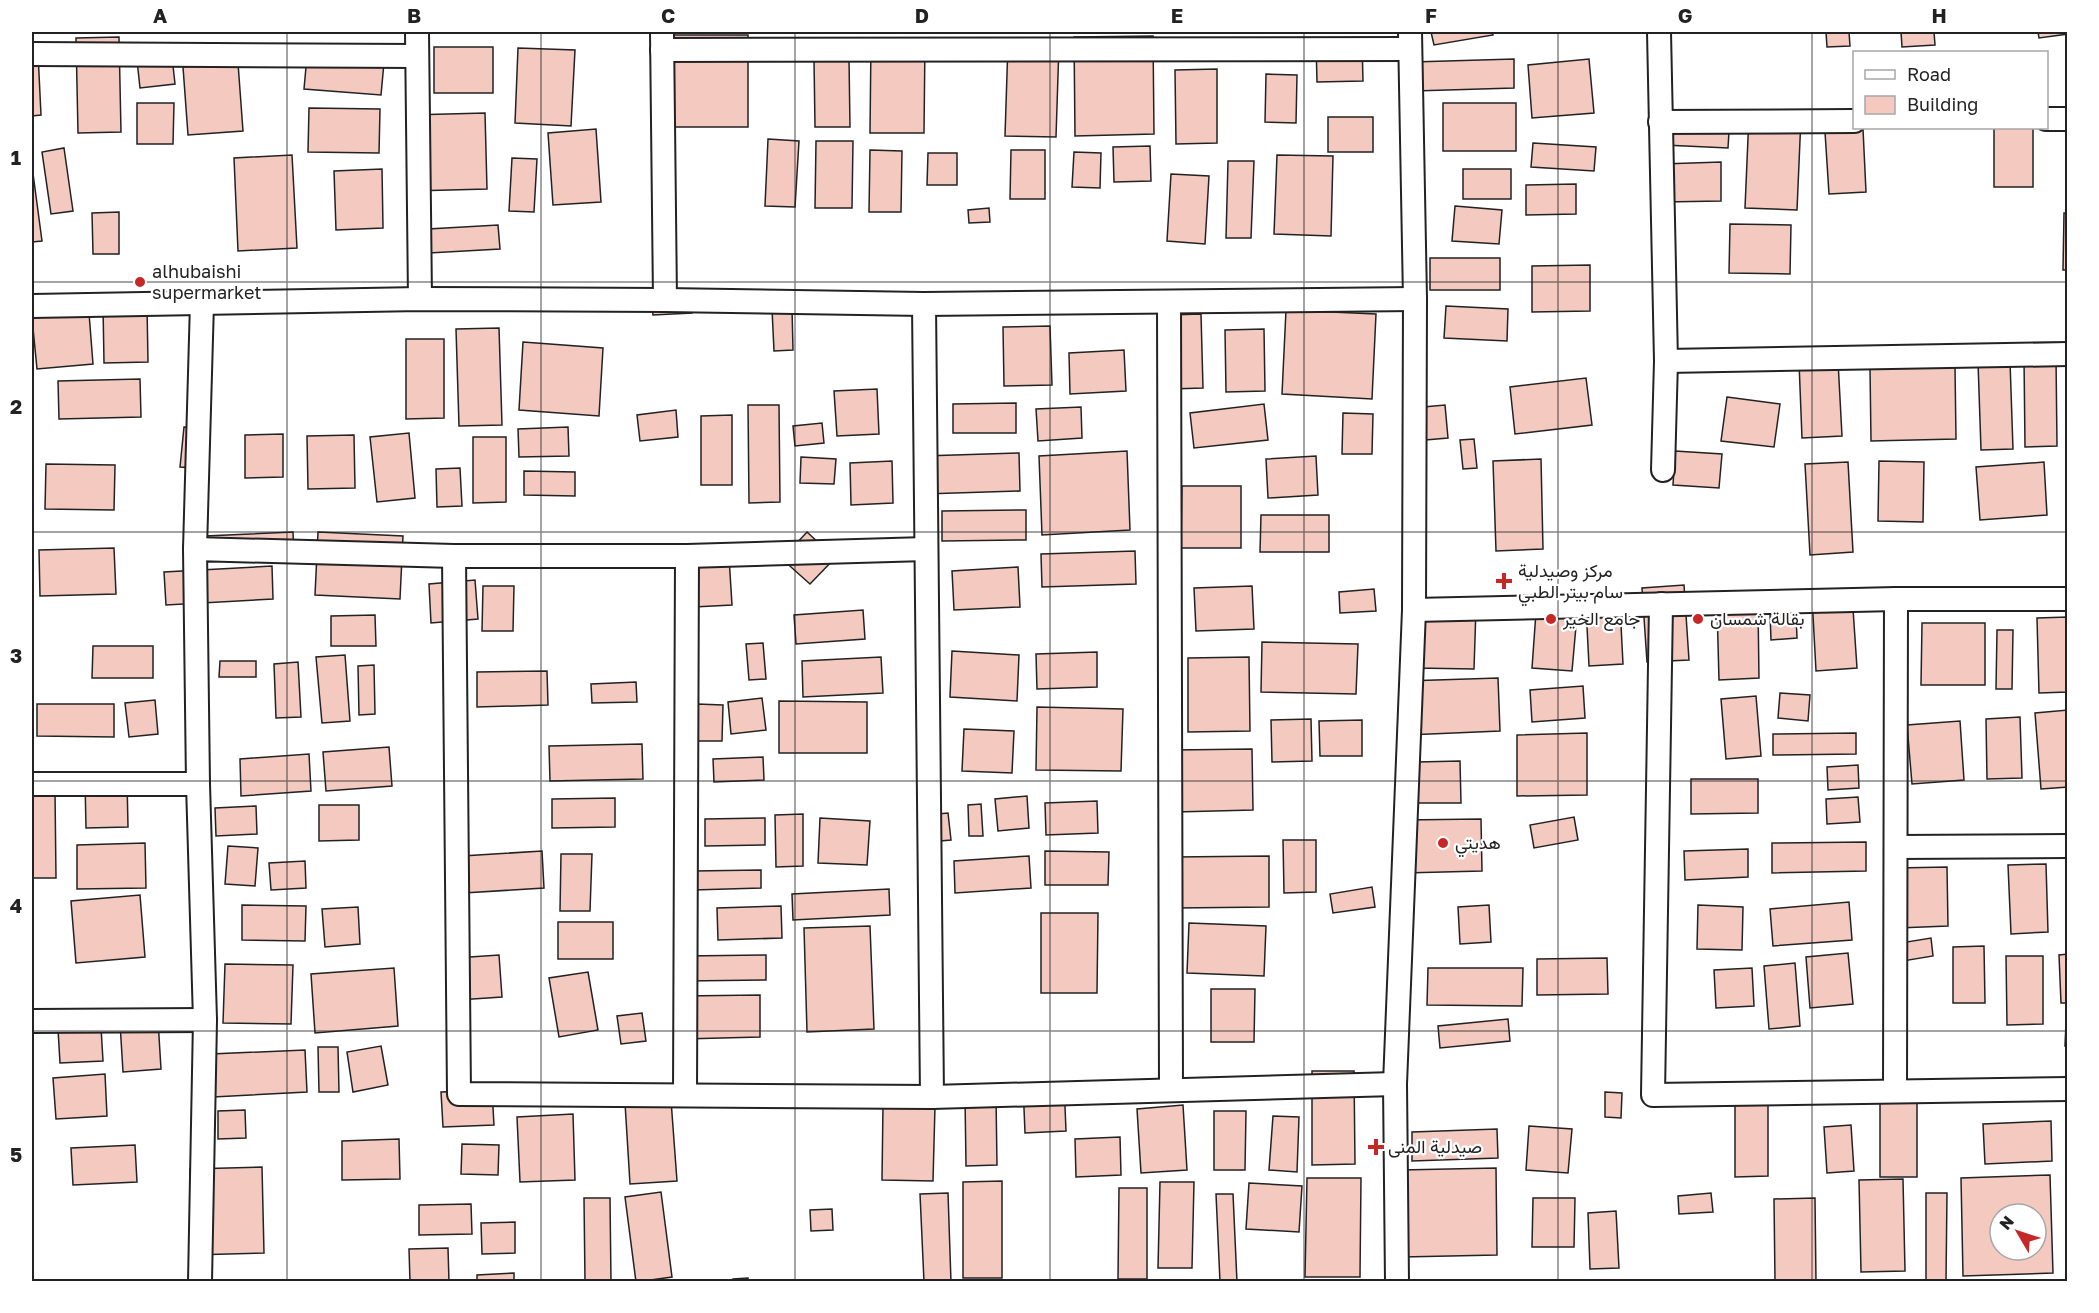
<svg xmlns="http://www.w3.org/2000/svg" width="2099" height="1313" font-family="'Golos Text',Vazirmatn,sans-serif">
<rect width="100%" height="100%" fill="#fff"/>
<!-- building -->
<g fill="#f3c9c0" stroke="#222" stroke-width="1.5" fill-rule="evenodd">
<polygon points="1431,32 1492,32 1493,35 1434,45"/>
<polygon points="1826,32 1849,32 1850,46 1827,47"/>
<polygon points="1901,32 1934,32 1935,45 1902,47"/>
<polygon points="2038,32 2068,32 2068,34 2039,38"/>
<rect x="656" y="35" width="92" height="92"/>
<polygon points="1153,36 1154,134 1075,136 1074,37"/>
<polygon points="119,37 121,132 78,133 76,38"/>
<polygon points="871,41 925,41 924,133 870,133"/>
<polygon points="1362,41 1363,81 1317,82 1316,42"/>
<polygon points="1008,43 1059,45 1056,137 1005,136"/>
<polygon points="308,45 385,52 381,95 304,89"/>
<polygon points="171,47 175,84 140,88 136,51"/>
<rect x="434" y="47" width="59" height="46"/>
<polygon points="518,48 575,50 571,126 515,123"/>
<polygon points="32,53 38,53 41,115 32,116"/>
<polygon points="849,59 850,127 815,127 814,60"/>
<polygon points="1514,59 1514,88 1414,91 1413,62"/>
<polygon points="1589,59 1594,113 1532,118 1528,65"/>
<polygon points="238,63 243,131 188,135 183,67"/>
<polygon points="1217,69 1217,143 1176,144 1175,70"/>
<polygon points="1266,74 1297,75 1296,123 1265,122"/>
<polygon points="137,103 174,103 173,144 137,144"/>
<rect x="1443" y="103" width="73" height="48"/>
<polygon points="309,108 380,109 379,153 308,152"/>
<polygon points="1666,111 1730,115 1728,148 1664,145"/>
<polygon points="485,113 487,189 412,191 410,115"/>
<polygon points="1749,115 1801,117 1797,210 1745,208"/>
<rect x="1328" y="117" width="45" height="35"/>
<rect x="1994" y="128" width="39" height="59"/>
<polygon points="596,129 601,202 553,205 548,133"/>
<polygon points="1863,129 1866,192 1829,194 1825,132"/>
<polygon points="768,139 799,141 795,207 765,206"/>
<polygon points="816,141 853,141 852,208 815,208"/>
<polygon points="1533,143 1596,147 1594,171 1531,167"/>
<polygon points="1150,146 1151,181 1114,182 1113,147"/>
<polygon points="64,148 73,211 51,214 42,152"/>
<polygon points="870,150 902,151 901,212 869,212"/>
<polygon points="1011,150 1045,150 1045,199 1010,199"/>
<polygon points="1074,152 1101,153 1100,188 1072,187"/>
<polygon points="928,153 957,153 957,185 927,185"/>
<polygon points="292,155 297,248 238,251 234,158"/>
<polygon points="1277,155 1333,156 1331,236 1274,234"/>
<polygon points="512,158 537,159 534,212 509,211"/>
<polygon points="1228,161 1254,161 1251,238 1226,238"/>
<polygon points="1721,162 1721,201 1663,202 1662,164"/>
<polygon points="32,166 42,241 32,242"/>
<polygon points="382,169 383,228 336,230 334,171"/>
<rect x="1463" y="169" width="48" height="30"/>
<polygon points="1171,174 1209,176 1205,244 1167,241"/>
<polygon points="1576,184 1576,214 1526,215 1526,185"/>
<polygon points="1455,206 1502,210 1499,244 1452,241"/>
<polygon points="989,208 990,222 969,223 968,210"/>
<polygon points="119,212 119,254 93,254 92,213"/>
<polygon points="2064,213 2068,213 2068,270 2063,270"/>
<polygon points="1730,224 1791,225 1790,274 1729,273"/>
<polygon points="498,225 500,249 429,253 428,229"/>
<rect x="1430" y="258" width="70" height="32"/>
<polygon points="1590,265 1590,311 1532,312 1532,266"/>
<polygon points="691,303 692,313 653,315 652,306"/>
<polygon points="103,306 147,306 148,362 104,363"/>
<polygon points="1446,306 1508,309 1507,341 1444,338"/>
<polygon points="792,308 793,350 774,351 772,309"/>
<polygon points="1286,310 1376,314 1372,399 1282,394"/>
<polygon points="89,313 93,364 37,369 32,318"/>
<polygon points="1201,314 1203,388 1171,389 1169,315"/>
<polygon points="1050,326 1052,385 1004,386 1003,327"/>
<polygon points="499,328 502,425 459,426 456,329"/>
<polygon points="1264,329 1265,391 1226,392 1225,330"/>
<polygon points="406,339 444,339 444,418 406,419"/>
<polygon points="523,342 603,348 599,416 519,410"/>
<polygon points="1124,350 1126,391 1070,394 1069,353"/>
<polygon points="2056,357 2057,446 2025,447 2024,358"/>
<polygon points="1838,361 1842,436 1802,438 1799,362"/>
<polygon points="2010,361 2013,449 1981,450 1978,362"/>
<polygon points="1955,366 1956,439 1871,441 1870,368"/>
<polygon points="1586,378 1592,425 1515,434 1510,387"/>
<polygon points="140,379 141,417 59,419 58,381"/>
<polygon points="877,389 879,434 837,436 834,391"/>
<polygon points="1727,397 1780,404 1774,447 1721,441"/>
<polygon points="1016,403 1016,433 953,433 953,404"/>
<polygon points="1264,404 1268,440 1194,448 1190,413"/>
<polygon points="748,405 779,405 780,502 749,503"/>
<polygon points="1445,405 1448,438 1414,441 1412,408"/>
<polygon points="1081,407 1082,438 1038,441 1036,409"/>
<polygon points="676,410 678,437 640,441 637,415"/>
<polygon points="1343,413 1373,414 1372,454 1342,454"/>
<polygon points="732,415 732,485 701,485 701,416"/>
<polygon points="822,423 824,443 795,446 793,426"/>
<polygon points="184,427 210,430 207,469 180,467"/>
<polygon points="568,427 569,456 519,457 518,429"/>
<polygon points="409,433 415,498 377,502 370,437"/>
<polygon points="283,434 283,477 245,478 245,435"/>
<polygon points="354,435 355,488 308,489 307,436"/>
<polygon points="473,437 506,437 506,502 473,503"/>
<polygon points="1474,439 1477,468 1463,469 1460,440"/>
<polygon points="1127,451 1130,530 1042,535 1039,456"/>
<polygon points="1675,451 1722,454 1719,488 1673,485"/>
<polygon points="1019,453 1020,491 924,494 923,456"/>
<polygon points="1316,456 1318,495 1268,498 1266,459"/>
<polygon points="801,457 836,459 834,484 800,483"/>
<polygon points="1541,459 1543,549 1496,551 1493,461"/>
<polygon points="892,461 893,503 851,505 850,463"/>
<polygon points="1879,461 1924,462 1923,522 1878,521"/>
<polygon points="1848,462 1853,552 1810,555 1805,464"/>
<polygon points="2044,462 2047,515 1980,520 1976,467"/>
<polygon points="46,464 115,465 114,510 45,509"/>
<polygon points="460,468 462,506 437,507 436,469"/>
<polygon points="524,471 575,472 575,496 524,495"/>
<polygon points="1182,486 1241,486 1241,548 1181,548"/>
<polygon points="1026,510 1026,540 942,541 942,511"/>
<polygon points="1261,515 1329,515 1329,552 1260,552"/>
<polygon points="293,532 294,558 206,562 205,536"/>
<polygon points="318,532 403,536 400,599 315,595"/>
<polygon points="807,532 835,558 810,584 782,559"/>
<polygon points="114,548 116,594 40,596 39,550"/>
<polygon points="1135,551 1136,584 1042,587 1041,554"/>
<polygon points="729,557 732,605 694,607 691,560"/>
<polygon points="272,566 273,599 166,605 164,572"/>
<polygon points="1018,567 1020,607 954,610 952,571"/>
<polygon points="475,580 478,619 431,623 429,584"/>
<polygon points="1684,585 1689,660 1647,662 1642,588"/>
<polygon points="483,586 514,586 513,631 482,631"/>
<polygon points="1252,586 1254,629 1196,631 1194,588"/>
<polygon points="1374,589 1376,611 1340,613 1339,592"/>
<polygon points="1852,594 1857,668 1816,671 1812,597"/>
<polygon points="1620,605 1623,664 1589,666 1586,607"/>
<polygon points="1758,606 1759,678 1719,680 1717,607"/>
<polygon points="1416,607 1476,608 1474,669 1415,668"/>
<polygon points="863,610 865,639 796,644 794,615"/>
<polygon points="1536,612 1577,615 1572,671 1532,668"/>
<polygon points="1796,613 1797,638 1771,640 1770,614"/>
<polygon points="375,615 376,646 331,646 331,616"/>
<polygon points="2068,617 2068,692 2039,693 2037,618"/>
<polygon points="1922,623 1985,623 1985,685 1921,685"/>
<polygon points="1997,630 2013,630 2012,689 1996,689"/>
<polygon points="1262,642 1358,644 1356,694 1261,692"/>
<polygon points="763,643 766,679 749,680 746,644"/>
<polygon points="93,646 153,646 153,678 92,678"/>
<polygon points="952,651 1019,655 1017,701 950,697"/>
<polygon points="1097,652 1097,687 1037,689 1036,654"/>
<polygon points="345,655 350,721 322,723 316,657"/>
<polygon points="881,657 883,693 803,697 802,661"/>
<polygon points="1249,657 1250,731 1188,732 1188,658"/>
<polygon points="220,661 256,661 256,677 219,677"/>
<polygon points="298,662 301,717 276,718 274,664"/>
<polygon points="374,665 375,714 359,715 358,666"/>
<polygon points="547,671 548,705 477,707 477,672"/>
<polygon points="1498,678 1500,731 1407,735 1405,681"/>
<polygon points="636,682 637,702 592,703 591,684"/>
<polygon points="1583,686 1585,718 1532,722 1530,690"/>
<polygon points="1780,693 1810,695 1808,721 1778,718"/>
<polygon points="1756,696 1761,756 1726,759 1721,699"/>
<polygon points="762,698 766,730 731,734 728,702"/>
<polygon points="155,700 158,734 129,737 125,703"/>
<polygon points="779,701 867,702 867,753 779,753"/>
<polygon points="37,704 114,704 114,737 37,736"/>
<polygon points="697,704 723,705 722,741 695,741"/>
<polygon points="1037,707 1123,709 1121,771 1036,770"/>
<polygon points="2068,710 2068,787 2041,789 2035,713"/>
<polygon points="2020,717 2022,778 1987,779 1986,719"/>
<polygon points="1311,719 1312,761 1272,762 1271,720"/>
<polygon points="1362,720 1362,756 1320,756 1319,721"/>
<polygon points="1960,721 1964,780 1912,784 1907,725"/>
<polygon points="964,729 1014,731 1012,773 962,771"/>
<polygon points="1587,733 1587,795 1517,796 1517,735"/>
<polygon points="1856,733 1856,754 1773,755 1773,734"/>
<polygon points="642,744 643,779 550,781 549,746"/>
<polygon points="389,747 392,786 326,791 323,752"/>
<polygon points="1252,749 1253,810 1175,812 1174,750"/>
<polygon points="309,754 311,791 241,796 240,759"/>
<polygon points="763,757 764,780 714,782 713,759"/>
<polygon points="1460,761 1461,803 1418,803 1417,762"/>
<polygon points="1858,765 1859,788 1828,790 1827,767"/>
<polygon points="1691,779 1758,779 1758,813 1691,814"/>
<polygon points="127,780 128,827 86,828 85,781"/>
<polygon points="55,791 56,878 32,878 32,792"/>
<polygon points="1027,796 1029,828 998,831 995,799"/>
<polygon points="1858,797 1860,822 1827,824 1826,799"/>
<polygon points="615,798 615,827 552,828 552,799"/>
<polygon points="1097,801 1098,833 1046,835 1045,803"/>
<polygon points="981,804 983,836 969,836 968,805"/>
<polygon points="319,805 359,805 359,840 319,841"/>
<polygon points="256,806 257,834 216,836 215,808"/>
<polygon points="948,813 951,840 929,842 927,815"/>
<polygon points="803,814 803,866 776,867 775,815"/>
<polygon points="1574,817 1578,840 1534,848 1530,825"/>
<polygon points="765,818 765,845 705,846 705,819"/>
<polygon points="820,818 870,821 867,865 818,863"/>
<polygon points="1481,819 1482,871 1404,873 1403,820"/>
<polygon points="1283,840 1316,840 1316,892 1284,893"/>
<polygon points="1866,842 1866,871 1772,873 1772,843"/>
<polygon points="145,843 146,888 77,889 77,845"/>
<polygon points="228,846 258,848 255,886 225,884"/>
<polygon points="1748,849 1748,877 1685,880 1684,851"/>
<polygon points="542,851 544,888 464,893 462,856"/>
<polygon points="1045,851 1109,852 1108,885 1045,885"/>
<polygon points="561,854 592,854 590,911 560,911"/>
<polygon points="1029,856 1031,888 955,893 954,861"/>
<polygon points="1269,856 1269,907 1175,908 1174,857"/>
<polygon points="305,861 306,888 271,890 269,863"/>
<polygon points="2046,864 2048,932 2011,934 2008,865"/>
<polygon points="1947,867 1948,926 1898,928 1896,868"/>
<polygon points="761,870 761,888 693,890 693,871"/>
<polygon points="1372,887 1375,907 1333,913 1330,894"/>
<polygon points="889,889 890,915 793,920 792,894"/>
<polygon points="140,895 145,957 76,963 71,901"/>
<polygon points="1849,902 1852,940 1773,946 1770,909"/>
<polygon points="242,905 306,906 305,941 242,940"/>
<polygon points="1489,905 1491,942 1460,944 1458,907"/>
<polygon points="1698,905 1743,907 1742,950 1697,949"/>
<polygon points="781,906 782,938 718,940 717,908"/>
<polygon points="358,907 360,944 325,947 322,909"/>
<polygon points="1041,913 1098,913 1097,993 1041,993"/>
<rect x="558" y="922" width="55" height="37"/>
<polygon points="1189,923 1266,926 1264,976 1187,973"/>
<polygon points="870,926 874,1029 807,1032 804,928"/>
<polygon points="1931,938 1933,956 1891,963 1888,945"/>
<polygon points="1984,946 1985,1003 1953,1003 1953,947"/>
<polygon points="1848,953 1853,1004 1810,1008 1806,957"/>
<polygon points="2068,954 2068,1003 2061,1003 2059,955"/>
<polygon points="499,955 502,997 458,1000 455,958"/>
<polygon points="766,955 766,980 685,981 685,956"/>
<polygon points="2006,956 2043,956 2043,1024 2007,1025"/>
<polygon points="1607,958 1608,994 1537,995 1537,959"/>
<polygon points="1795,963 1800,1026 1769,1029 1764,966"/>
<polygon points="225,964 293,965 291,1024 223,1023"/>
<polygon points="394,968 398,1026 315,1033 311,974"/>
<polygon points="1428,968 1523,968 1522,1006 1427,1005"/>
<polygon points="1752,968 1754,1006 1716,1008 1714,970"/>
<polygon points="588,972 598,1030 559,1037 549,978"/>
<polygon points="1211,989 1255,989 1254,1042 1211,1042"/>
<polygon points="760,995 760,1037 683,1039 682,996"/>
<polygon points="642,1013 646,1041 621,1044 617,1016"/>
<polygon points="1508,1019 1510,1041 1440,1048 1438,1026"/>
<polygon points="158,1020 161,1069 123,1072 120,1023"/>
<polygon points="2066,1023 2068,1023 2068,1046 2065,1046"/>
<polygon points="101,1027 103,1061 60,1063 58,1029"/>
<polygon points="381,1046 388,1085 353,1092 347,1052"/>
<polygon points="318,1047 338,1047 339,1092 319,1092"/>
<polygon points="305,1050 307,1092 213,1097 211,1054"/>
<polygon points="1312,1071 1354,1071 1355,1164 1312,1165"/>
<polygon points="105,1074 107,1116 56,1119 53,1078"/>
<polygon points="1064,1082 1066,1131 1025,1133 1023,1084"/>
<polygon points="492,1090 494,1125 443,1127 441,1092"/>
<polygon points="1605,1092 1622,1093 1621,1118 1605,1117"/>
<polygon points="996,1096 997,1165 966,1166 965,1097"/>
<polygon points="1735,1098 1768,1098 1768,1176 1735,1177"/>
<rect x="1880" y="1098" width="37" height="79"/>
<polygon points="671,1100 677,1181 630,1184 625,1103"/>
<polygon points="883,1105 935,1106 933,1181 882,1180"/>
<polygon points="1183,1105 1187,1170 1141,1173 1137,1109"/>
<polygon points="245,1110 246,1138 218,1139 218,1111"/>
<polygon points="1214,1111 1246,1111 1245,1170 1214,1170"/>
<polygon points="573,1114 575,1180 520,1182 517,1117"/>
<polygon points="1273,1116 1299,1117 1297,1172 1269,1170"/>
<polygon points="2051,1121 2052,1161 1985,1164 1983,1124"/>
<polygon points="1851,1125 1854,1171 1827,1173 1824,1127"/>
<polygon points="1529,1126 1572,1129 1568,1173 1526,1170"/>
<polygon points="1497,1129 1498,1158 1412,1161 1412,1132"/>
<polygon points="1120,1137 1121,1175 1076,1177 1075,1139"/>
<polygon points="399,1139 400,1179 342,1180 342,1141"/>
<polygon points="462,1144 499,1145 498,1175 461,1174"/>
<polygon points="135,1145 137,1182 73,1185 71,1148"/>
<polygon points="262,1167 264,1253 192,1255 190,1169"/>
<polygon points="1496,1168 1497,1255 1402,1257 1401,1170"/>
<path d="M2050 1175 2053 1273 1963 1276 1961 1178ZM2000 1214H2036V1250H2000Z"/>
<polygon points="1307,1178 1361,1178 1360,1277 1305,1277"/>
<polygon points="1903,1179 1905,1271 1861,1272 1859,1180"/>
<polygon points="1002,1181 1002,1278 963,1278 963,1182"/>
<polygon points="1160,1182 1194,1182 1192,1268 1158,1268"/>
<polygon points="1249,1183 1302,1186 1299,1232 1246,1229"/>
<polygon points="1119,1188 1147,1188 1147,1279 1118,1279"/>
<polygon points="661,1192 672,1277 636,1282 625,1197"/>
<polygon points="948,1193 951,1282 924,1282 920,1194"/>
<polygon points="1711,1193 1713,1212 1679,1214 1678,1196"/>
<polygon points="1926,1193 1947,1193 1946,1282 1926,1282"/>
<polygon points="1216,1194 1233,1194 1237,1282 1220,1282"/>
<polygon points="584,1198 610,1198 611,1282 585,1282"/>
<polygon points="1533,1198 1575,1198 1574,1247 1532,1247"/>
<polygon points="1815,1198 1816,1282 1775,1282 1774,1199"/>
<polygon points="471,1204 472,1234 419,1235 419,1205"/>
<polygon points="832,1209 833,1230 811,1231 810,1210"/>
<polygon points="1616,1211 1619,1268 1590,1269 1588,1213"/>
<polygon points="515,1222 515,1253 482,1254 481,1223"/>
<polygon points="448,1248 449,1282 410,1282 409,1249"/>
<polygon points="514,1273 514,1282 477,1282 477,1275"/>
<polygon points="748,1278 748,1282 733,1282 733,1279"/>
</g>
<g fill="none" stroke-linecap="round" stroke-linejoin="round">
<!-- minor casing -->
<g stroke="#222" stroke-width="26">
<g id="minor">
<polyline points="417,32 420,299"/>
<polyline points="662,32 665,300"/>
<polyline points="1659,32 1666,361 1663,470"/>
<polyline points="662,50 1410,49"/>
<polyline points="32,54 417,56"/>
<polyline points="2046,119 2068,119"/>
<polyline points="1660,122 1854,121"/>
<polyline points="1169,303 1171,1090"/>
<polyline points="924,304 932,1097"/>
<polyline points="32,306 420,299 665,300 924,304 1415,299"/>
<polyline points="1666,361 2068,354"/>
<polyline points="195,549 454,556 687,556 926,549"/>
<polyline points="454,556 459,1094 932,1097 1395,1084"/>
<polyline points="1661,604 1653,1095 2068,1089"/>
<polyline points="1414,610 1896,599 2068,599"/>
<polyline points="32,784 198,784"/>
<polyline points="1896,847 2068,846"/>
<polyline points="32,1021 205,1020"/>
<polyline points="1895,1091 1896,599"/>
<polyline points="685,1095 687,556"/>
<polyline points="200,1282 205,1020 198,784 195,549 202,303"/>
<polyline points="1397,1282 1395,1084 1414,610 1415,299 1410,32"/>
</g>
</g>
<!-- minor -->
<use href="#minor" stroke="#fff" stroke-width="22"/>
</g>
<!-- grid -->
<path fill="none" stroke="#222" stroke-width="1.5" stroke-opacity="0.55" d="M287 32V1282M541 32V1282M795 32V1282M1050 32V1282M1304 32V1282M1558 32V1282M1812 32V1282M32 282H2068M32 532H2068M32 781H2068M32 1031H2068"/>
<!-- markers -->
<g fill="#c62828" stroke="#fff" stroke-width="2">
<circle cx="140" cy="282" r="6"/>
<path d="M1501 572h6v6h6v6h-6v6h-6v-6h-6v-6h6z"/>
<circle cx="1551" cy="619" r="6"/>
<circle cx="1698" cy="619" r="6"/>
<circle cx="1443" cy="843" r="6"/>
<path d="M1373 1138h6v6h6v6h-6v6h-6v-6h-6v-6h6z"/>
</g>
<g text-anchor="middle" stroke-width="4.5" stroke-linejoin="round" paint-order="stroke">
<!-- poi labels -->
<g font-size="18" fill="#222" stroke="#fff" text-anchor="start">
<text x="152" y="278">alhubaishi<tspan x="152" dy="21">supermarket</tspan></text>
<text x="1518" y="577">مركز وصيدلية<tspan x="1518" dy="21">سام بيتر الطبي</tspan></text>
<text x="1563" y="625">جامع الخير</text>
<text x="1710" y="625">بقالة شمسان</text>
<text x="1455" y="849">هديتي</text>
<text x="1388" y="1153">صيدلية المنى</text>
</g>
</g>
<!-- border -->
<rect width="2099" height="1313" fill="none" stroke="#ffffff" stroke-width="66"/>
<!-- legend -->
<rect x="1853" y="51" width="195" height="78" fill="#ffffff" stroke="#a7a7a7" stroke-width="1.5"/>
<rect x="1865" y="70" width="30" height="9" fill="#ffffff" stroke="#a7a7a7" stroke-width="1.5"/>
<text x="1907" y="81" font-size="18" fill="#222222">Road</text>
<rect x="1865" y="96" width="30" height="18" fill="#f3c9c0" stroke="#a7a7a7" stroke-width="1.5"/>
<text x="1907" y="111" font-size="18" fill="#222222">Building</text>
<!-- north arrow -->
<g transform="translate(2018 1232) rotate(309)"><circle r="28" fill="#ffffff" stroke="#a7a7a7" stroke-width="1.5"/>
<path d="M0-4.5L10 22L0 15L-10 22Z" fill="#c62828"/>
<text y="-9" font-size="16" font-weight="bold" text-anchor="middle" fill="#222222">N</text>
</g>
<rect x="33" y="33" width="2033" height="1247" fill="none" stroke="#222" stroke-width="2"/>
<g font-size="20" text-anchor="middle" font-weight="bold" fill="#222">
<text x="160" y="23">A</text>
<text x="414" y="23">B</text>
<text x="668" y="23">C</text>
<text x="922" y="23">D</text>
<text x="1177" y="23">E</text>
<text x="1431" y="23">F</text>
<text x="1685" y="23">G</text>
<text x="1939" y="23">H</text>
<text x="16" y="165">1</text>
<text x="16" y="414">2</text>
<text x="16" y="663">3</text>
<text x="16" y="913">4</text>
<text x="16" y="1162">5</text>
</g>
</svg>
